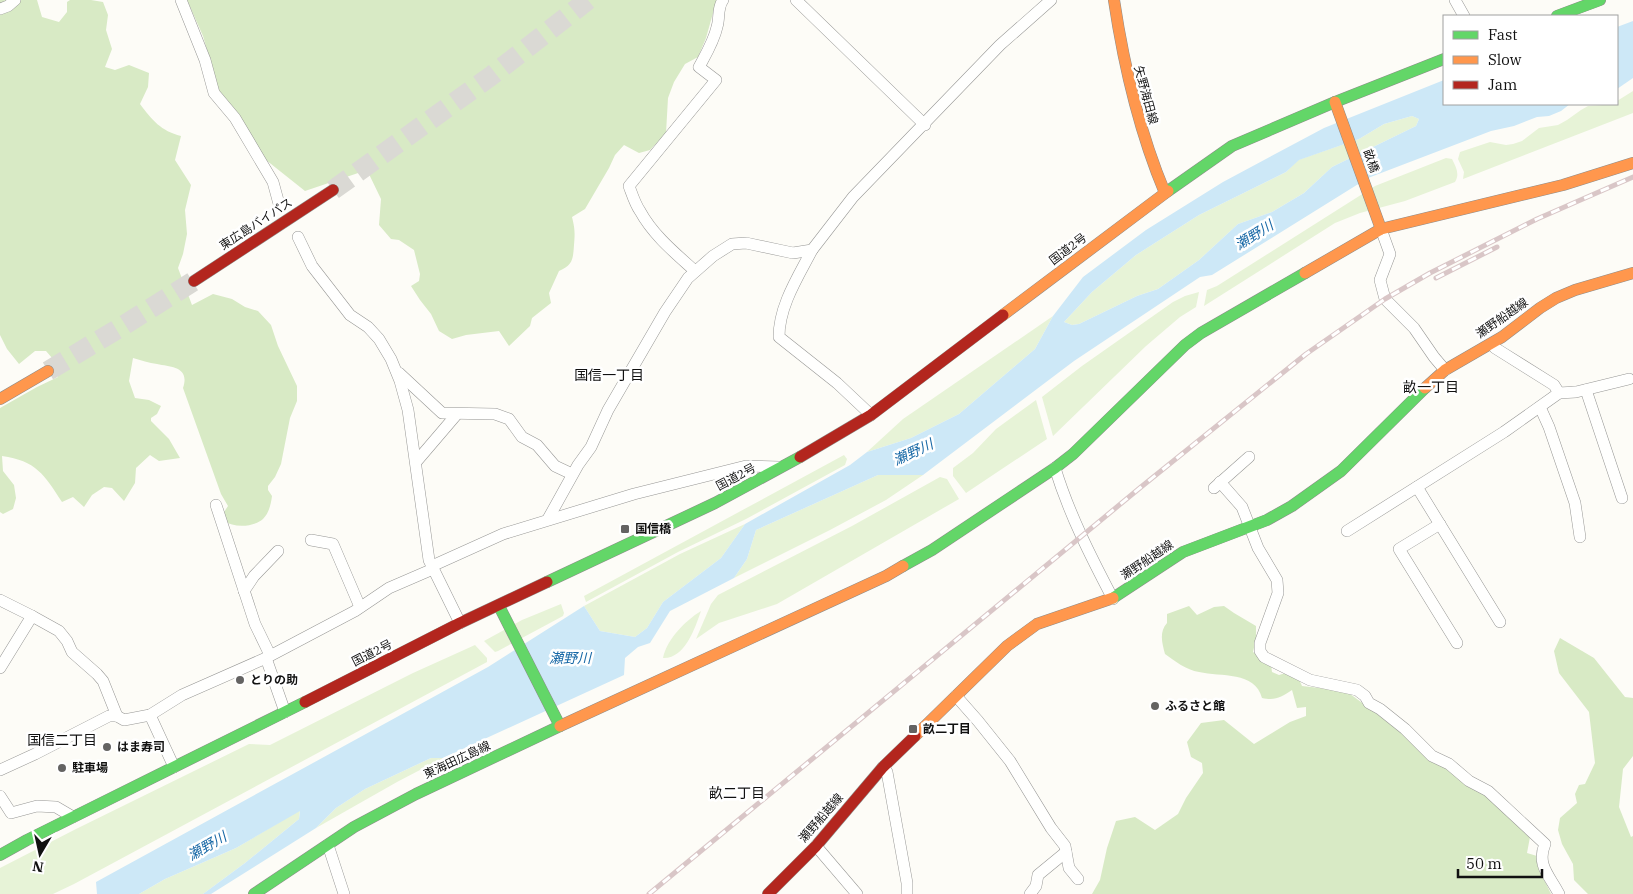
<svg xmlns="http://www.w3.org/2000/svg" width="1633" height="894" font-family="'IBM Plex Serif','Noto Sans JP',serif">
<rect width="100%" height="100%" fill="#fdfcf7"/>
<!-- green -->
<g fill="#e7f3d7">
<polygon points="1633,91 1633,113 1463,179 1464,172 1458,159 1460,152 1490,142 1506,145 1513,144 1522,141 1539,128 1558,125 1567,120 1581,110 1588,106 1617,104 1617,101"/>
<polygon points="1412,116 1419,119 1416,126 1332,167 1304,193 1272,212 1238,224 1199,260 1158,289 1137,296 1079,324 1072,325 1064,322 1092,292 1136,255 1199,215 1286,172 1298,160 1359,139 1384,124"/>
<path d="M1446 158 1452 159C1456 167 1460 174 1455 182L1405 201 1360 213 1335 223 1204 306 1207 290 1217 286 1375 186Z"/>
<polygon points="1199,292 1196,307 1180,317 1146,346 1053,436 1042,397 1082,366 1173,302 1185,296"/>
<polygon points="1053,316 1035,349 959,414 911,438 867,452 903,419"/>
<polygon points="1036,400 1047,439 966,493 953,476 953,468 973,453 996,429"/>
<polygon points="844,455 847,459 845,465 746,519 678,552 586,602 584,596"/>
<polygon points="878,475 923,475 886,500 830,530 734,578 747,559 756,530"/>
<polygon points="940,477 947,479 959,499 777,604 719,623 696,639 711,604 718,595 852,526"/>
<polygon points="745,524 721,558 663,602 647,628 635,637 600,631 584,606 680,554"/>
<polygon points="561,604 564,613 563,616 498,651 495,652 484,641 522,620"/>
<path d="M701 611C695 628 685 659 663 658 667 639 685 621 701 611Z"/>
<polygon points="475,645 487,658 487,662 74,884 53,894 0,894 0,868 76,829 249,744 270,745 413,673"/>
<polygon points="431,758 443,758 397,782 316,828 336,808 365,789"/>
<polygon points="300,810 299,819 245,863 203,894 139,894 165,879 236,848"/>
</g>
<!-- forest -->
<g fill="#d8eac5">
<path d="M0 0H37L42 17 59 22 67 12V2L70 0H91L103 2 108 15 106 30 112 49 105 67 115 70 129 65 149 73 148 87 140 104C152 120 161 131 181 136L175 160 191 185 185 210 187 234 183 254 178 268 192 305 213 294 232 299 245 307 258 311 271 325 278 346 297 386V401L290 418 281 464 275 477 268 486V490L272 496C271 504 269 513 263 519 254 527 234 528 224 521V512L228 506 221 494 183 388C190 367 172 367 157 364 149 363 141 360 133 358L129 381 135 398 149 400 161 406 157 414 151 418V421L169 439 180 458 159 461 150 455 136 468 135 483 124 501 112 488 104 487 92 495 84 507 73 497 62 502C44 474 36 461 2 456L3 471 14 485 16 498 13 509 3 514 0 512V408L37 387 58 377 59 366 46 351H35L19 364 7 349 0 335Z"/>
<path d="M187 0H721L713 13 706 38 698 57 685 64 674 82 668 98 666 133 650 150 639 153 624 145 615 155 609 168 585 209 572 217C575 229 575 233 574 245 573 259 573 265 559 271L549 293 551 303 532 318 530 326 509 346 499 331 466 335 452 339 439 331 431 314 420 300 411 286 419 281 420 274 414 250 399 240 391 239 379 225 381 199 367 170 305 191 266 160 225 101 218 88 203 36Z"/>
<path d="M1189 606 1197 615 1214 607 1224 606 1234 613 1256 626V639L1253 652 1271 665 1272 672 1279 675 1289 672 1298 677 1302 686 1346 691 1489 796 1530 837 1527 853 1537 856 1539 869 1551 894H1092L1100 880 1107 848 1116 821 1135 817 1155 830 1178 814 1186 798 1203 773 1202 763 1191 757 1187 742 1201 723 1224 720 1254 744 1290 722 1306 716V707L1297 708 1292 690C1281 697 1276 701 1262 698 1255 671 1221 677 1199 672 1186 670 1175 661 1165 654 1162 643 1159 632 1167 623V614Z"/>
<polygon points="1560,638 1594,658 1625,697 1633,698 1633,756 1623,769 1619,807 1631,837 1633,836 1633,894 1588,894 1574,880 1573,864 1562,844 1558,830 1560,818 1577,803 1575,794 1579,785 1585,784 1595,763 1589,712 1559,673 1554,651"/>
</g>
<!-- water -->
<g fill="#cde8f7" fill-rule="evenodd">
<polygon points="1633,21 1633,78 1617,89 1617,27"/>
<path d="M1444 80V104H1570L1561 111 1549 116 1537 117 1514 126 1491 131 1368 178 1212 275 1200 277 1074 361 923 475H878L756 530 747 559 734 578 670 611 650 643 638 647 625 658 624 675 443 758H431L365 789 336 808 316 828 211 894H203L245 863 299 819 300 811 236 848 165 879 139 894H97L96 882 488 667 584 606 600 631 635 637 647 628 663 602 721 558 745 524 850 465 867 452 911 438 959 414 1035 349 1053 316 1083 277 1146 230 1223 182 1324 128ZM1412 116 1419 119 1416 126 1332 167 1304 193 1272 212 1238 224 1199 260 1158 289 1137 296 1079 324 1072 325 1064 322 1092 292 1136 255 1199 215 1286 172 1299 160 1359 139 1384 124Z"/>
</g>
<g fill="none" stroke-linecap="round" stroke-linejoin="round">
<!-- highway-tunnel -->
<g stroke="#dad9d4" stroke-width="20" stroke-dasharray="20 10" stroke-linecap="butt">
<polyline points="333,190 491,76 588,0"/>
<polyline points="48,371 121,327 194,281"/>
</g>
<!-- street casing -->
<g stroke="#979795" stroke-width="12">
<g id="street">
<polyline points="181,0 205,60 214,93 235,118 273,182 279,204"/>
<polyline points="796,0 925,125"/>
<polyline points="1455,0 1464,16"/>
<polyline points="0,9 8,6 15,0"/>
<polyline points="1381,229 1390,254 1380,280 1385,299 1414,328 1434,357 1445,370"/>
<polyline points="298,237 312,266 350,315 368,327 379,339 391,359 400,381 408,410 429,560 460,623"/>
<path d="M812 250C798 277 779 306 779 337L837 383 871 415"/>
<path d="M695 271C675 253 653 235 640 211 635 204 632 194 629 186L716 80 699 67C706 54 714 41 717 27 720 18 717 8 723 0"/>
<polyline points="1492,344 1495,348 1503,353 1554,385 1559,393"/>
<polyline points="399,373 442,413 495,414 509,419 522,437 537,445 555,466 572,474"/>
<polyline points="1586,390 1622,498"/>
<polyline points="1540,407 1549,427 1575,503 1580,537"/>
<polyline points="416,462 457,414"/>
<path d="M1055 468C1069 514 1091 557 1113 599"/>
<path d="M1220 482 1242 507 1258 548 1277 580 1278 593 1260 643V651L1264 657 1310 680 1357 690 1365 696 1369 703 1380 709 1405 729 1432 756 1449 764 1469 781 1488 791 1545 844C1536 865 1550 876 1559 894"/>
<polyline points="1417,487 1500,622"/>
<polyline points="1214,488 1249,457"/>
<polyline points="216,505 255,624 270,655"/>
<polyline points="548,519 578,465 591,447 608,410 665,312 688,278 713,256 732,244 746,243 793,253 812,250 853,197 1000,45 1051,0"/>
<polyline points="1440,524 1399,549 1457,643"/>
<polyline points="1347,531 1504,432 1559,393 1576,392 1629,379"/>
<polyline points="311,540 333,544 360,607"/>
<polyline points="432,566 503,534 634,494 746,466 779,467"/>
<polyline points="244,591 254,576 278,551"/>
<polyline points="0,600 32,616 59,631 67,641 72,652 97,674 103,681 117,716 124,720 150,715 182,695 266,658 355,611 389,588 433,569"/>
<polyline points="266,658 285,712"/>
<polyline points="0,668 32,616"/>
<polyline points="956,696 978,721 1010,761 1051,828 1065,846 1069,868 1078,879"/>
<polyline points="150,715 174,767"/>
<polyline points="883,767 887,772 907,883 907,894"/>
<polyline points="0,770 35,754 109,716 117,716"/>
<polyline points="0,796 11,813 37,806 56,807 73,817"/>
<polyline points="328,845 344,894"/>
<polyline points="816,846 857,894"/>
<polyline points="1030,894 1036,886 1038,875 1066,852"/>
</g>
</g>
<!-- fast casing -->
<g stroke="#8e8d8b" stroke-width="12">
<g id="fast">
<polyline points="1557,16 1600,0"/>
<polyline points="1168,191 1232,146 1335,102 1444,59"/>
<polyline points="903,566 932,550 1055,468 1073,454 1185,345 1201,333 1305,273"/>
<polyline points="547,582 715,503 800,457"/>
<polyline points="1113,598 1183,552 1267,520 1292,506 1341,471 1425,388"/>
<polyline points="0,855 27,840 305,702"/>
<polyline points="254,894 354,827 416,794 560,726 499,606"/>
</g>
</g>
<!-- slow casing -->
<g stroke="#8e8d8b" stroke-width="12">
<g id="slow">
<path d="M1114 0C1124 67 1139 131 1165 193"/>
<polyline points="1335,102 1381,229"/>
<polyline points="1305,273 1381,229 1563,185 1633,163"/>
<polyline points="1003,315 1168,191"/>
<polyline points="1425,388 1445,370 1502,337 1540,308 1556,298 1575,290 1633,273"/>
<polyline points="0,399 48,371"/>
<polyline points="560,726 886,576 903,566"/>
<polyline points="915,736 1007,646 1037,624 1113,598"/>
</g>
</g>
<!-- jam casing -->
<g stroke="#8e8d8b" stroke-width="12">
<g id="jam">
<polyline points="194,281 333,190"/>
<polyline points="800,457 871,415 1003,315"/>
<polyline points="305,702 460,623 547,582"/>
<polyline points="768,894 816,846 883,767 915,736"/>
</g>
</g>
<!-- street -->
<use href="#street" stroke="#fffffe" stroke-width="11"/>
<!-- fast -->
<use href="#fast" stroke="#63d668" stroke-width="11"/>
<!-- slow -->
<use href="#slow" stroke="#ff974d" stroke-width="11"/>
<!-- jam -->
<use href="#jam" stroke="#b3261e" stroke-width="11"/>
<!-- rail casing -->
<g stroke="#d9c6c7" stroke-width="5">
<g id="rail">
<polyline points="1436,278 1497,247"/>
<polyline points="649,894 1141,487 1306,354 1385,299 1430,273 1537,219 1633,177"/>
</g>
</g>
<!-- rail -->
<use href="#rail" stroke="#fff" stroke-width="3" stroke-dasharray="9" stroke-linecap="butt"/>
</g>
<!-- markers -->
<g fill="#646362" stroke="#fff" stroke-width="2">
<rect x="620" y="524" width="10" height="10" rx="2.5"/>
<circle cx="240" cy="680" r="5"/>
<circle cx="1155" cy="706" r="5"/>
<rect x="908" y="724" width="10" height="10" rx="2.5"/>
<circle cx="107" cy="747" r="5"/>
<circle cx="62" cy="768" r="5"/>
</g>
<g text-anchor="middle" stroke-width="5" stroke-linejoin="round" paint-order="stroke">
<!-- street labels -->
<g font-size="12" fill="#111" stroke="#fff">
<text transform="translate(1146 95) rotate(75)" y="4">矢野海田線</text>
<text transform="translate(1371 161) rotate(70)" y="4">畝橋</text>
<text transform="translate(256 224) rotate(-33)" y="4">東広島バイパス</text>
<text transform="translate(1068 249) rotate(-37)" y="4">国道2号</text>
<text transform="translate(1502 318) rotate(-35)" y="4">瀬野船越線</text>
<text transform="translate(736 477) rotate(-28)" y="4">国道2号</text>
<text transform="translate(1147 560) rotate(-34)" y="4">瀬野船越線</text>
<text transform="translate(372 653) rotate(-27)" y="4">国道2号</text>
<text transform="translate(457 760) rotate(-25)" y="4">東海田広島線</text>
<text transform="translate(821 818) rotate(-49)" y="4">瀬野船越線</text>
</g>
<!-- poi labels -->
<g font-size="12" font-weight="bold" fill="#111" stroke="#fff" text-anchor="start">
<text x="635" y="533">国信橋</text>
<text x="250" y="684">とりの助</text>
<text x="1165" y="710">ふるさと館</text>
<text x="923" y="733">畝二丁目</text>
<text x="117" y="751">はま寿司</text>
<text x="72" y="772">駐車場</text>
</g>
<!-- water labels -->
<g font-size="14" font-style="italic" fill="#1768a6" stroke="#fff">
<text transform="translate(1254 235) rotate(-32)" y="5">瀬野川</text>
<text transform="translate(913 452) rotate(-25)" y="5">瀬野川</text>
<text x="570" y="663">瀬野川</text>
<text transform="translate(207 846) rotate(-30)" y="5">瀬野川</text>
</g>
<!-- neighbourhood labels -->
<g font-size="14" fill="#111" stroke="#fff">
<text x="609" y="380">国信一丁目</text>
<text x="1431" y="392">畝一丁目</text>
<text x="62" y="745">国信二丁目</text>
<text x="737" y="798">畝二丁目</text>
</g>
</g>
<!-- legend -->
<rect x="1443" y="15" width="175" height="90" fill="#ffffff" stroke="#a0a0a0"/>
<rect x="1453" y="31" width="25" height="8" fill="#63d668" stroke="#a0a0a0"/>
<text x="1488" y="40" font-size="15" fill="#111111">Fast</text>
<rect x="1453" y="56" width="25" height="8" fill="#ff974d" stroke="#a0a0a0"/>
<text x="1488" y="65" font-size="15" fill="#111111">Slow</text>
<rect x="1453" y="81" width="25" height="8" fill="#b3261e" stroke="#a0a0a0"/>
<text x="1488" y="90" font-size="15" fill="#111111">Jam</text>
<!-- north arrow -->
<g transform="translate(40 854) rotate(189)" stroke="#ffffff" stroke-width="4" paint-order="stroke">
<path d="M0-4L9 19L0 12L-9 19Z" fill="#111111"/>
<text y="-8" font-size="14" font-weight="bold" text-anchor="middle" fill="#111111">N</text>
</g>
<!-- scale -->
<path d="M1458 869v8h84v-8" fill="none" stroke="#111111" stroke-width="2.5"/>
<text x="1466" y="869" font-size="15" fill="#111111" stroke="#ffffff" stroke-width="4" paint-order="stroke">50 m</text>
</svg>
